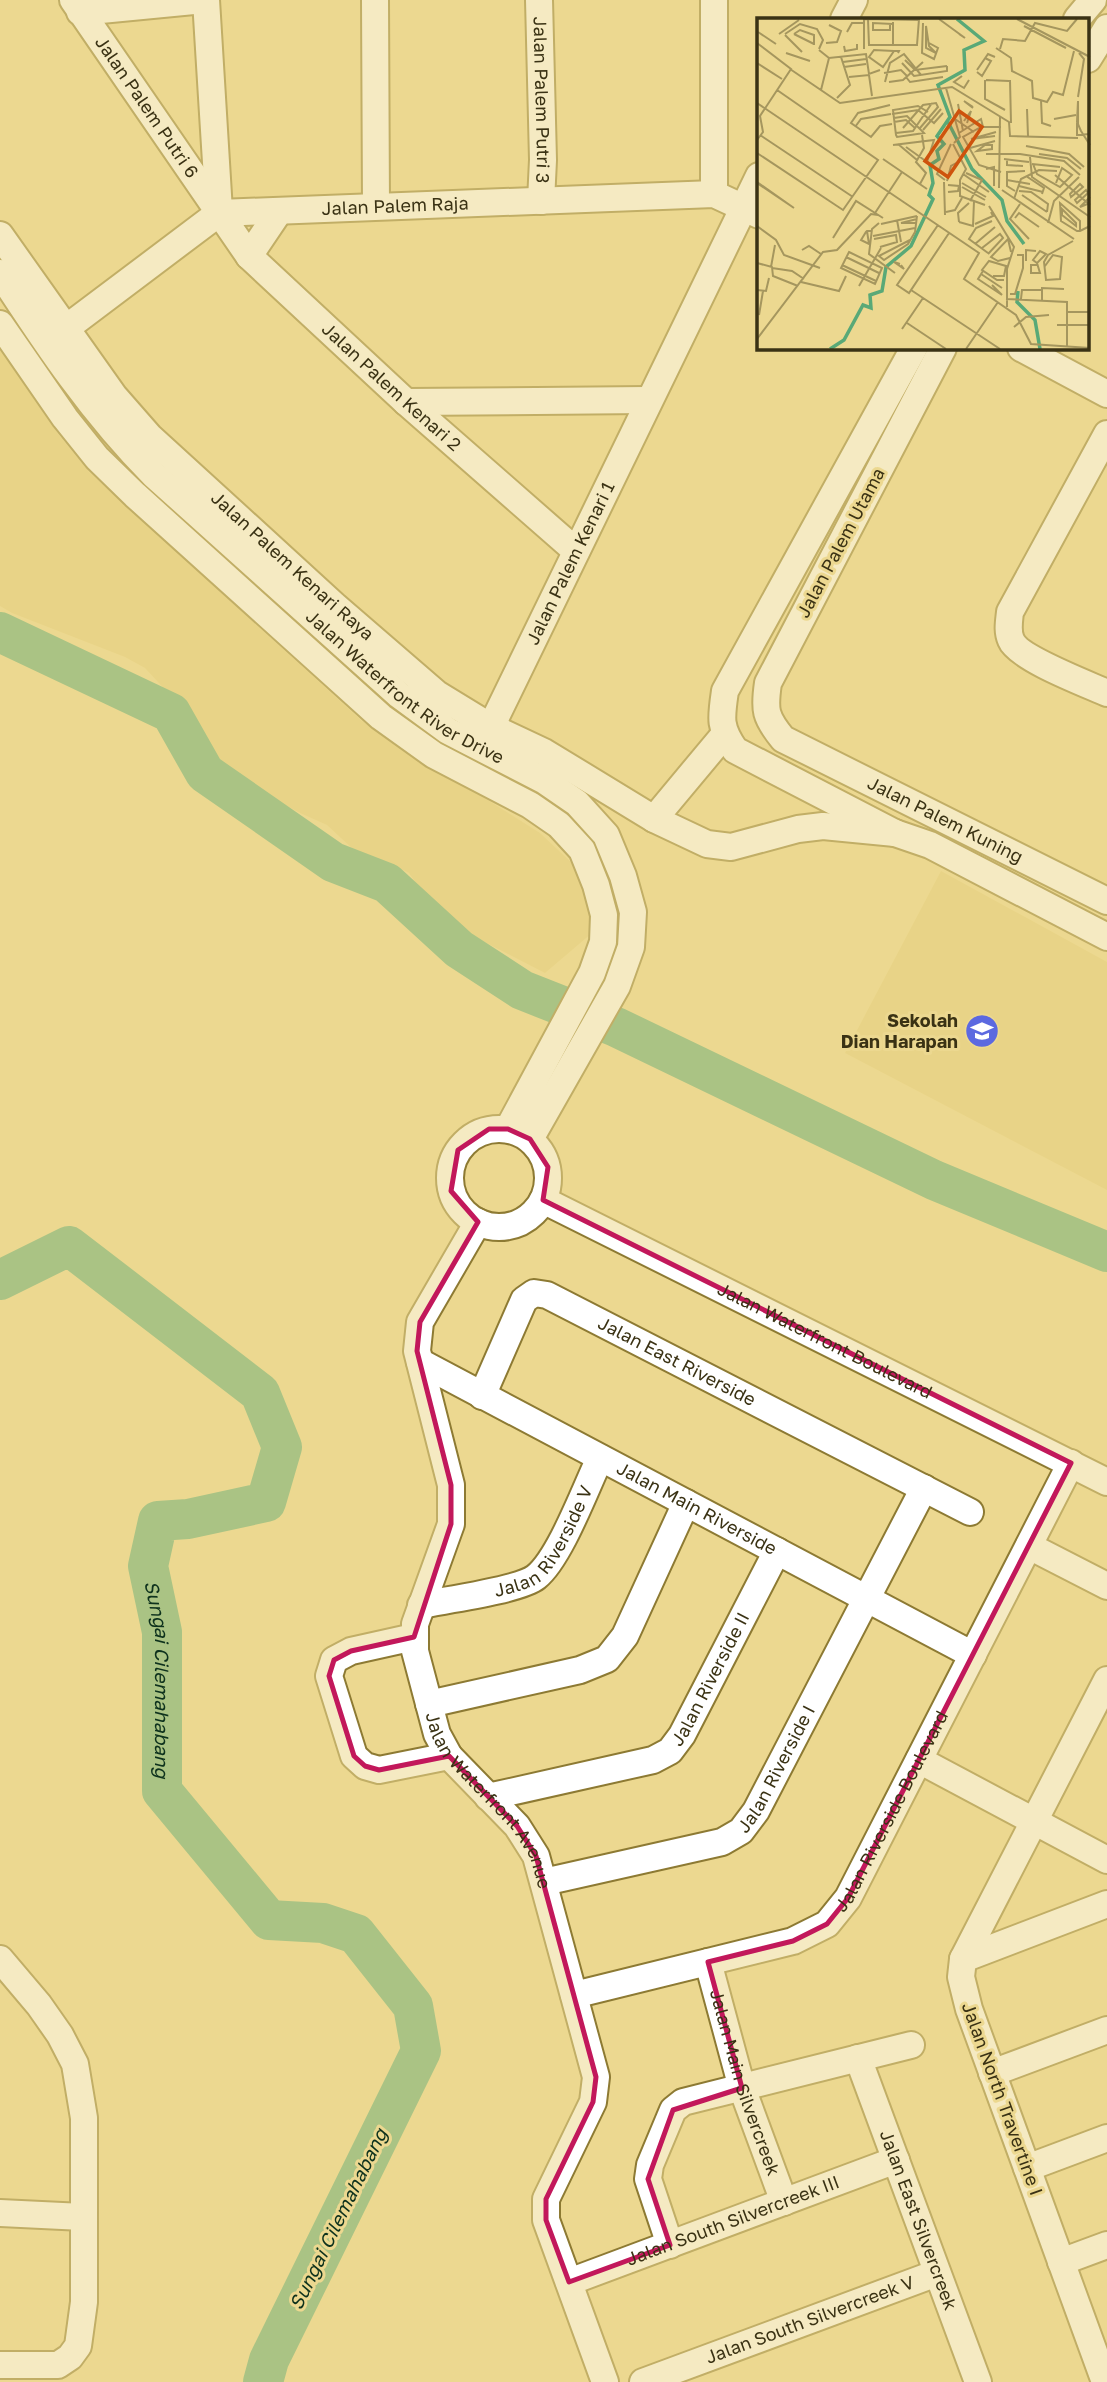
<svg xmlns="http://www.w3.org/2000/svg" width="1107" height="2382" font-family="'Golos Text',sans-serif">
<rect width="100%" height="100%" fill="#ecd890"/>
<!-- built -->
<g fill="#e3cd7c">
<polygon points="0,349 59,435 89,472 362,721 540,833 572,863 589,899 592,933 545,973 459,929 423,893 409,873 397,867 373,863 355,851 327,825 300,813 241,781 216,764 197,743 170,695 145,668 125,657 12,613 0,606"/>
<polygon points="941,871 1107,962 1107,1190 845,1053"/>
</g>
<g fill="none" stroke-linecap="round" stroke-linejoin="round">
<!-- river -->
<g stroke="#59a977" stroke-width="40">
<polyline points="0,632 171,713 205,773 333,862 387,883 459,949 522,990 616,1027 934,1180 1107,1252"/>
<path id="s1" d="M0 1280 69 1246 260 1393 282 1447 266 1502 188 1519 158 1521 148 1566 162 1632V1791L269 1920 323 1923 356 1934 413 2006 421 2051 269 2360 263 2382"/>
</g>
<!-- minor casing -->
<g stroke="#8d7a33" stroke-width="30">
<g id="minor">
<path id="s2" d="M73 0 249 256 406 402 576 551"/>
<polyline points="206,0 219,211"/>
<polyline points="375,0 376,206"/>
<path id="s3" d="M539 0 543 160 541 201"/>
<polyline points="80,12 204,0"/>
<polyline points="844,19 854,0"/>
<polyline points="1077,19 1093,0"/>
<polyline points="1088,59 1107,28"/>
<polyline points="714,194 714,0"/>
<path id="s4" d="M0 235 114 396 149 436 334 605 437 694 491 727 544 752 654 819 707 844 731 847 798 829 823 826 895 833"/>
<polyline points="249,256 278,213"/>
<path id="s5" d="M0 273C47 345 93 414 154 475L399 695 448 731 545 781 577 803 606 835 623 876 633 912 631 947 617 986 530 1139"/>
<polyline points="0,324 65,418 97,458 135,495 381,717 434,755 530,805 559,825 582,850 596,885 604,915 603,942 592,973 508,1129"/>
<path id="s6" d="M65 329 219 213 714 194 759 215"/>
<path d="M914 348 725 691C721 718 719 727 735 750L895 833 930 845 1107 937"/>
<path id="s7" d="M943 348 768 683C764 710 765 717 783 739L1107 901"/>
<polyline points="1021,348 1107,394"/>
<polyline points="406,402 648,400"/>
<path d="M1107 434 1010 612C1009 622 1007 631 1011 640 1018 658 1087 684 1107 693"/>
<path id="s8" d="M491 727 759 176"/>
<polyline points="654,819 724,735"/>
<circle cx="499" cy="1178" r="49"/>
<path id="s9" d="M543 1200 1107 1482"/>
<path id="s10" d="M478 1222 420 1322 417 1351 451 1485V1524L415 1624V1651L437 1734 449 1756 517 1826 536 1856 596 2077 593 2102 546 2199V2220L605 2382"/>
<path id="s11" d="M420 1362 973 1655"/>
<path id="s12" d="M482 1396 524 1300 534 1293 547 1295 970 1512"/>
<polyline points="1029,1546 1107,1586"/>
<path id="s13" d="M421 1605C445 1600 520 1590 536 1577 560 1558 586 1487 600 1458"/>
<polyline points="414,1637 351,1651 334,1660 329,1676 354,1756 365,1766 379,1770 449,1756"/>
<polyline points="429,1704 580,1670 607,1659 625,1636 686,1503"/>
<polyline points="919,1760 1107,1860"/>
<path id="s14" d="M488 1797 653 1760 670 1751 682 1735 777 1551"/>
<path id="s15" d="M544 1882 722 1842 741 1831 756 1811 924 1488"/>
<polyline points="0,1959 39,2005 60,2035 75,2064 84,2118 84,2302 78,2346 70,2357 58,2365 0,2365"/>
<polyline points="963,1959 1107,1904"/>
<path id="s16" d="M708 1962 742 2088 784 2202"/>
<path id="s17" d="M574 1995 793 1941 827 1924 848 1898 1071 1463"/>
<path id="s18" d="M858 2058 978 2382"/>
<polyline points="992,2073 1107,2030"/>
<polyline points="1027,2168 1107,2138"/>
<polyline points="0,2213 83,2217"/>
<polyline points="670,2245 648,2179 650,2165 673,2110 683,2102 911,2045"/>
<polyline points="1061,2262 1107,2245"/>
<path id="s19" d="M569 2282 896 2160"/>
<path id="s20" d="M643 2382 937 2273"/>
<polyline points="1105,2382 969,2009 961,1977 963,1959 1107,1680"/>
</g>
</g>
<!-- minor -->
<use href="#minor" stroke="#fff" stroke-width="26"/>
</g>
<!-- marked area -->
<path d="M0 0H1107V2382H0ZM489 1129H508L530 1139 548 1167 543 1200 1071 1463 848 1898 827 1924 793 1941 708 1962 742 2088 673 2110 648 2179 670 2245 569 2282 546 2220V2199L593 2102 596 2077 536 1856 517 1826 449 1756 379 1770 365 1766 354 1756 329 1676 334 1660 351 1651 414 1637 451 1524V1485L417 1351 420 1322 478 1222 451 1191 458 1150Z" fill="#ecd890" fill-opacity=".55" fill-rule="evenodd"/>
<path fill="none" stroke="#c2185b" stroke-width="5" stroke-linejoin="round" d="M489 1129H508L530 1139 548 1167 543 1200 1071 1463 848 1898 827 1924 793 1941 708 1962 742 2088 673 2110 648 2179 670 2245 569 2282 546 2220V2199L593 2102 596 2077 536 1856 517 1826 449 1756 379 1770 365 1766 354 1756 329 1676 334 1660 351 1651 414 1637 451 1524V1485L417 1351 420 1322 478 1222 451 1191 458 1150Z"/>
<!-- icons -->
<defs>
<g id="school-disc" transform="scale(1.75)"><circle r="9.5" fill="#5c69e0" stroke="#ecd890"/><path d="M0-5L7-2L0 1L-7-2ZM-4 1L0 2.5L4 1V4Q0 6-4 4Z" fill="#fff"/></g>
</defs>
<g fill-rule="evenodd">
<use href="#school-disc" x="982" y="1031"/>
</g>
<g text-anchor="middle" stroke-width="6" stroke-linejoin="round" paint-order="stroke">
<!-- street labels -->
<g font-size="18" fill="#3a3214" stroke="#ecd890">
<text dy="6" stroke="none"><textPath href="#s3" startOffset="100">Jalan Palem Putri 3</textPath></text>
<text dy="6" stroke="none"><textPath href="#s2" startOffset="130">Jalan Palem Putri 6</textPath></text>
<text dy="6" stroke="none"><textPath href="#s6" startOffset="369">Jalan Palem Raja</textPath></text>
<text dy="6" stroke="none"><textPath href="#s2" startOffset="504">Jalan Palem Kenari 2</textPath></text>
<text transform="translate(841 543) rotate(-62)" y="6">Jalan Palem Utama</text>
<text dy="6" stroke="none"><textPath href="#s8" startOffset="182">Jalan Palem Kenari 1</textPath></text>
<text dy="6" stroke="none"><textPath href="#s4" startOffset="444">Jalan Palem Kenari Raya</textPath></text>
<text dy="6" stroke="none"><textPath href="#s5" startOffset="584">Jalan Waterfront River Drive</textPath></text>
<text dy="6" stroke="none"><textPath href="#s7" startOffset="620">Jalan Palem Kuning</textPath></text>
<text dy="6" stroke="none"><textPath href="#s9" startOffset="315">Jalan Waterfront Boulevard</textPath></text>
<text dy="6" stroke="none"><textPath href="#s12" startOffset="276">Jalan East Riverside</textPath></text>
<text dy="6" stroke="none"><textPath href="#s11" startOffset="313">Jalan Main Riverside</textPath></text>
<text dy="6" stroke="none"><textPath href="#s13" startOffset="149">Jalan Riverside V</textPath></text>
<text dy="6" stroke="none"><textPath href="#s14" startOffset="271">Jalan Riverside II</textPath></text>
<text dy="6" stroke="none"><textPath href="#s15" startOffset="276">Jalan Riverside I</textPath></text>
<text dy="6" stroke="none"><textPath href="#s10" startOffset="626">Jalan Waterfront Avenue</textPath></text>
<text dy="6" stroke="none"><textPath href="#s17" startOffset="394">Jalan Riverside Boulevard</textPath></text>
<text dy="6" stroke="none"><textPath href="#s16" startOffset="126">Jalan Main Silvercreek</textPath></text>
<text transform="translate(1002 2099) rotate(70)" y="6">Jalan North Travertine I</text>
<text dy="6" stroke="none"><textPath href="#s18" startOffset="173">Jalan East Silvercreek</textPath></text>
<text dy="6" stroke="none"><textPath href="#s19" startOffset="175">Jalan South Silvercreek III</textPath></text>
<text dy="6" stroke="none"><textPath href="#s20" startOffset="178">Jalan South Silvercreek V</textPath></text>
</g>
<!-- poi labels -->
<g font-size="18" font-weight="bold" fill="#3a3214" stroke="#ecd890" text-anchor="end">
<text x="958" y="1027">Sekolah<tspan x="958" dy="21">Dian Harapan</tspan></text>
</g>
<!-- water labels -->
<g font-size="19" font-style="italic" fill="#0e321d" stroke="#ecd890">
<text dy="7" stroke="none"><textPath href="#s1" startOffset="704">Sungai Cilemahabang</textPath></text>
<text transform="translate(338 2219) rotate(-64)" y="7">Sungai Cilemahabang</text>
</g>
</g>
<!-- overview -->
<g transform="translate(757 18)">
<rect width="332" height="332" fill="#ecd890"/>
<path fill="none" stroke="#59a977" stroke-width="3.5" d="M191 104 215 151 245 182 250 203 267 226M261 273 260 284 278 302 283 331M73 331 87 322 106 287 114 290 113 277 125 273 129 249 154 228 176 181 172 177 176 165 173 147 182 141 180 133 187 126 180 118 193 99 181 67 208 52 207 32 227 23 200 1"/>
<path fill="none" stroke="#a5965e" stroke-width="2" d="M111 1 112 27H160L162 1M182 1 208 20 202 16M260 1 333 39M166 5 165 35 177 41 181 30 172 25M133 6V12H116V5L136 6M169 8 172 28 179 35 169 30ZM267 8 309 30M1 14 19 26M90 14 95 5H107M22 16 42 2M28 16 43 6 60 11 66 22 62 31M37 16 43 12 57 17V27M37 16 57 26M28 17 45 34M0 25 34 51 3 98 6 114 0 122M69 25 80 24 84 13 72 7M136 27V4M87 28 88 33 100 31V26M239 30 254 40 255 53 275 63 276 80 290 84 296 74 306 77 317 33M107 31V1L162 2M243 31 246 21 268 23 278 5 310 13 320 1M62 32 72 40 109 36 112 56 123 52M137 33 126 49 112 39 117 32 137 33H142L141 35M29 35 53 43M148 42 158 52 190 48M86 44 109 41M0 45 25 61M145 45 157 58 190 53V48M87 49 109 46M33 51 83 85 195 69 252 104 253 118 321 120M220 52 231 36 238 39M220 54 225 58 234 43 228 40M127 55 144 52 150 58M205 58 197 64 207 70 212 62M92 59 112 57 115 78M149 59 153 64 186 59M228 62V81L248 92M229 62 252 63M253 62 254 105M128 64 133 45 147 36 164 57M132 64 146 62 166 44M189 70 203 119 197 125M64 72 72 40M321 79 327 41 322 35M80 80 93 67 84 39M284 82 285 105 294 108M0 85 222 235 207 261 259 297 274 326 333 330M201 86 206 113M133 87 101 95 94 105 114 119 123 108 135 106M216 90 207 83 216 89M270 91 271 118M135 96 161 92 177 105 186 95M137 100 150 98 167 115 140 119 139 117 136 92 161 88 171 94M198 101 217 114M297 101 319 97M207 103 214 93 210 105M137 104 149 102 158 110M320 105V117L333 116M321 106V83L320 104 324 113 333 127M98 109 104 101 134 96M146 110 166 87 179 85 181 89 163 110M166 112 184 91M139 115 156 113 175 85M202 115 224 101 226 109M3 117 96 179M238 118 214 121 239 114M141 126 160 142M196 126 209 151 203 162V178L228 187M136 127 177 122 170 144 149 129M235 127V131L220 133 228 127ZM269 128 312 136 327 149M213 130 238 123M0 135 86 192 121 142 20 72M229 136H263L307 143 323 157M282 136 310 140 324 151M273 139 275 159 333 199M126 141 170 171M247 141 272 144M250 141V147L266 148M275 146 303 149M276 146 280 156 303 169 315 157 305 150 299 165M229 151 237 149V168M244 154 222 147 206 119 224 109H244M209 155 225 162 213 183M206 156 232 174M298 157 333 187M269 158 287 170 285 176M188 162 180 156 194 126M250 162 273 166M190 163 194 148 203 143M0 164 37 190 0 165M187 164 188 197M205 165 229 179M163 166 169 155 159 144 167 130 165 117M323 166 326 169 314 179 313 176ZM191 167 202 168 201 173 191 174M262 168 286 174M205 169 228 182M242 170 243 99M245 172 317 221M329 172 331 175 320 185 318 182ZM258 173 250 168V154L268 153M262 173 274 174 291 186 290 194M265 177 290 194M333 179 323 189 333 185M257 181 264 161 282 152 300 153M263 186 253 201 272 221M232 188 257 229 250 251V289M305 191 319 205V208L305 197ZM189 194 198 192 205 180M118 195 145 154M258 200 262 195 282 209M140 202 144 224M202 204 216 208 217 183M202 204 201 195 212 185M122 205 115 211 112 236 138 255M159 205H144L160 201M291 205 297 183 322 159M124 206 160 198M218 206 236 198 234 194M181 207 140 267 152 275 192 215M0 208 19 222 27 237 63 250M110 213 112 226 104 222 109 214 110 213H115M323 213V203L303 185 304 203 320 213H323L333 208M116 218 158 210M76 220 99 183 126 200M117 221 139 217 140 224 123 229M153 222 122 238 127 242 151 226 158 214 160 198M218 226 238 209M225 230 243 216 246 220 231 236M45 232 52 228 64 236M92 234 125 250 118 266 84 250ZM231 235 212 221 219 210 235 203M89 239 122 255M253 240 241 243 234 239 251 221 254 234M269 243V232L279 233M0 245 15 249 16 258 41 268M143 246 137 244 147 251 144 247M85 247 119 263M280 247H274V255H283L280 245 289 236 283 233 276 242 280 245M288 248 296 237 305 239 303 261 289 262 287 244 291 237 316 223M14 249 18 227M15 250 35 253 47 261M226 253 221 261 245 277 235 267M224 256 245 270M236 258H247L249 248 232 243 225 252 240 262H247M44 264 82 273 89 258M102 268 124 230M0 272 9 273 12 260M154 272 243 331M253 276H258L266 250V237H260M249 281 310 284V329M264 281 265 272H285M285 282V270L307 271M310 294H333M2 297 6 273M150 305 189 331M300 307H333M257 309 269 299 292 297M145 311 166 280M0 321 66 234 80 232 114 196 121 197M209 331 241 284"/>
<path fill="#ce530d" fill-opacity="0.15" stroke="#ce530d" stroke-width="3.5" d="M202 93 225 109 191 159 168 143Z"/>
<rect width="332" height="332" fill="none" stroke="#3a3214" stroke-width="3.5"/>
</g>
</svg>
